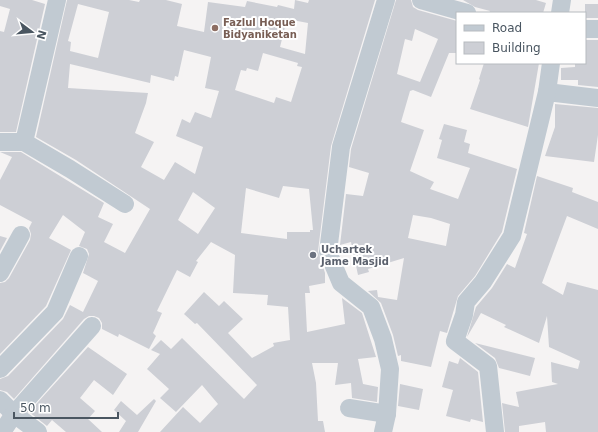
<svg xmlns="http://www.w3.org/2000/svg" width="598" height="432" font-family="'DejaVu Sans',sans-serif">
<rect width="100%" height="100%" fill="#f5f3f3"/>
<!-- building -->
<g fill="#cdcfd5" fill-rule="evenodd">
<polygon points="0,0 32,0 45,4 16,132 0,132 0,31 4,32 10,9 0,6"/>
<path d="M67 0H129L139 2 140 0H166L182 4 177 26 204 32 208 2 245 7 247 1 277 7 278 5 294 9 295 0 308 3 309 0H375L331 146 318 251 325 273V283L309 286 310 293H305L307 332 345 324 342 298 362 313 376 357 358 359 363 384 378 387 377 402 352 398 351 383 335 385 338 363H312L316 383 318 421H323L325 432H160L183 407 200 423 218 404 202 385 176 412 160 398 169 389 147 369 160 354 151 350 161 340 171 349 182 338 244 399 257 385 197 323 195 324 184 314 204 292 219 306 224 301 243 319 228 333 252 358 274 346 273 343 290 340 288 307 267 305 268 295 233 293 235 255 211 242 196 261 198 262 190 277 177 270 157 311 162 313 153 333 156 336 149 349 119 334 118 337 102 329V323L99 318 94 316H89L84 319 14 399 7 392 0 390V379L8 376 63 319 70 305 83 312 98 281 83 273 89 254 87 249 79 246 85 232 63 215 49 238 71 250 46 306 0 354V283L5 282 9 278 30 240 31 234 29 228 32 222 0 205V180L12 157 0 152H21L104 203 98 217 113 224 104 242 125 253 150 209 76 160 36 137ZM78 4 109 12 98 58 70 51 71 42 68 41ZM287 19 308 23 305 54 280 47ZM184 50 211 57 205 88 219 91 211 118 195 112 190 123 182 119 176 136 203 147 195 174 175 162 164 180 141 167 154 142 135 133 146 103 148 93 68 88 70 64 150 83 151 75 174 81 175 76 178 77ZM263 53 298 63 297 66 302 67 291 102 276 97 274 103 235 90 241 70 246 71 247 68 258 71ZM283 186 309 189 313 230H310V232H287V239L241 233 246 188 279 198ZM193 192 215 208 198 234 178 220Z"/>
<path d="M396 0H411L413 7 418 10 457 21V53H449L431 97 413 90 410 91 401 122 424 130 410 171 434 182 430 189 458 199 470 168 437 158 442 140 439 139 444 124 467 130 464 142 470 144 468 153 517 169 502 232 475 276 458 296 447 333 440 331 431 367 401 361V355L398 356 393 335 381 303 368 291 377 290 378 297 397 300 404 258 368 269 369 272 358 275 351 242 340 245 346 194 363 196 369 173 349 167 351 149ZM415 29 438 39 420 82 397 74 405 39 412 41ZM413 215 431 218 450 224 446 246 408 238Z"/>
<polygon points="463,0 536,0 546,3 543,13 489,13 490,11 475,7"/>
<rect x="585" y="4" width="13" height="14"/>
<polygon points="585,40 598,40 598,87 578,85 578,80 561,80 561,68 575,67 575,63 585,63"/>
<polygon points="484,63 539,63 528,127 470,109 480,80 479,79"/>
<polygon points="555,104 598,108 598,135 594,162 545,156 555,127"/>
<polygon points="537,176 573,188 572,192 598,202 598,229 567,216 542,283 563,295 567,282 598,290 598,432 546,432 545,422 519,426 519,432 505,432 502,403 519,407 516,392 558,384 552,382 551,362 578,369 580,361 549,347 547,316 539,343 504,327 506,325 481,313 467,337 476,307 492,288 507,264 515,268 527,234 524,233"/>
<polygon points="0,236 7,238 0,251"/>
<polygon points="475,343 535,358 530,376 499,368 495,358"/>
<polygon points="88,347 127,374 113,395 94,380 80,398 95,411 88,419 102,432 66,432 52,420 47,426 29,412"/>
<polygon points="460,358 478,372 483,422 471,419 470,422 446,416 453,390 442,387 449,361 458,364"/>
<polygon points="400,384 423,389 419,410 398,406"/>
<polygon points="154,399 156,401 138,432 119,432 126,421 114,410 121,401 137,415"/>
</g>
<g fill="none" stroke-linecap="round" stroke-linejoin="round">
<!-- minor -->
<g stroke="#c1cad2" stroke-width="18">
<polyline points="421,0 467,13"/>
<polyline points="560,13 562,0"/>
<polyline points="585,29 598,29"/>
<polyline points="547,92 598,98"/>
<polyline points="0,142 24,142 70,169 125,204"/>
<polyline points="24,142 57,0"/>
<polyline points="0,273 21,235"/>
<polyline points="0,369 55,312 79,256"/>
<polyline points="0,400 14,414 38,432"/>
<polyline points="349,408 387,414"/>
<polyline points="2,432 14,414 92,326"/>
<polyline points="383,432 387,414 390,369 383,339 371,307 341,283 328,252 341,147 386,0"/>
<polyline points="495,432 488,366 455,341 464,315 466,302 483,282 512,236 547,92 551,63"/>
</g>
</g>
<!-- markers -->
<circle fill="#8d6e63" stroke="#fff" stroke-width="1.5" cx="215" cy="28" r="4"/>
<circle fill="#6b7280" stroke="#fff" stroke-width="1.5" cx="313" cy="255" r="4"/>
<g text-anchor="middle" stroke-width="4" stroke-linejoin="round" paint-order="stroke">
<!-- education labels -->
<g font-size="10" font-weight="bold" fill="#785e54" stroke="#fff" text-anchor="start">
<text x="223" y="26">Fazlul Hoque<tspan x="223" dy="12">Bidyaniketan</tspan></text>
</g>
<!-- worship labels -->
<g font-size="10" font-weight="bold" fill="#5b616d" stroke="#fff" text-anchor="start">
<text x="321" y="253">Uchartek<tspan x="321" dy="12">Jame Masjid</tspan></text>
</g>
</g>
<!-- legend -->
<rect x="456" y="12" width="130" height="52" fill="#ffffff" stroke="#b7bbc0"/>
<rect x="464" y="25" width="20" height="6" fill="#c1cad2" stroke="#b7bbc0"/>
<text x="492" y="32" font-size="12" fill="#4a5661">Road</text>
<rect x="464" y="42" width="20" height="12" fill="#cdcfd5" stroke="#b7bbc0"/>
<text x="492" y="52" font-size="12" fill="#4a5661">Building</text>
<!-- north arrow -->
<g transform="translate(32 32) rotate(106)" stroke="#ffffff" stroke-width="3" paint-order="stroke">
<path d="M0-3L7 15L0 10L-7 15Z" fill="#4a5661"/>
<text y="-6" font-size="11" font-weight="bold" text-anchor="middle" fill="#4a5661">N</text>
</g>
<!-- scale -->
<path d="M14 412v6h104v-6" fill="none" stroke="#4a5661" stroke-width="2"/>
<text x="20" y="412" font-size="12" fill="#4a5661" stroke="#ffffff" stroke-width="3" paint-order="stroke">50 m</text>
</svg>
